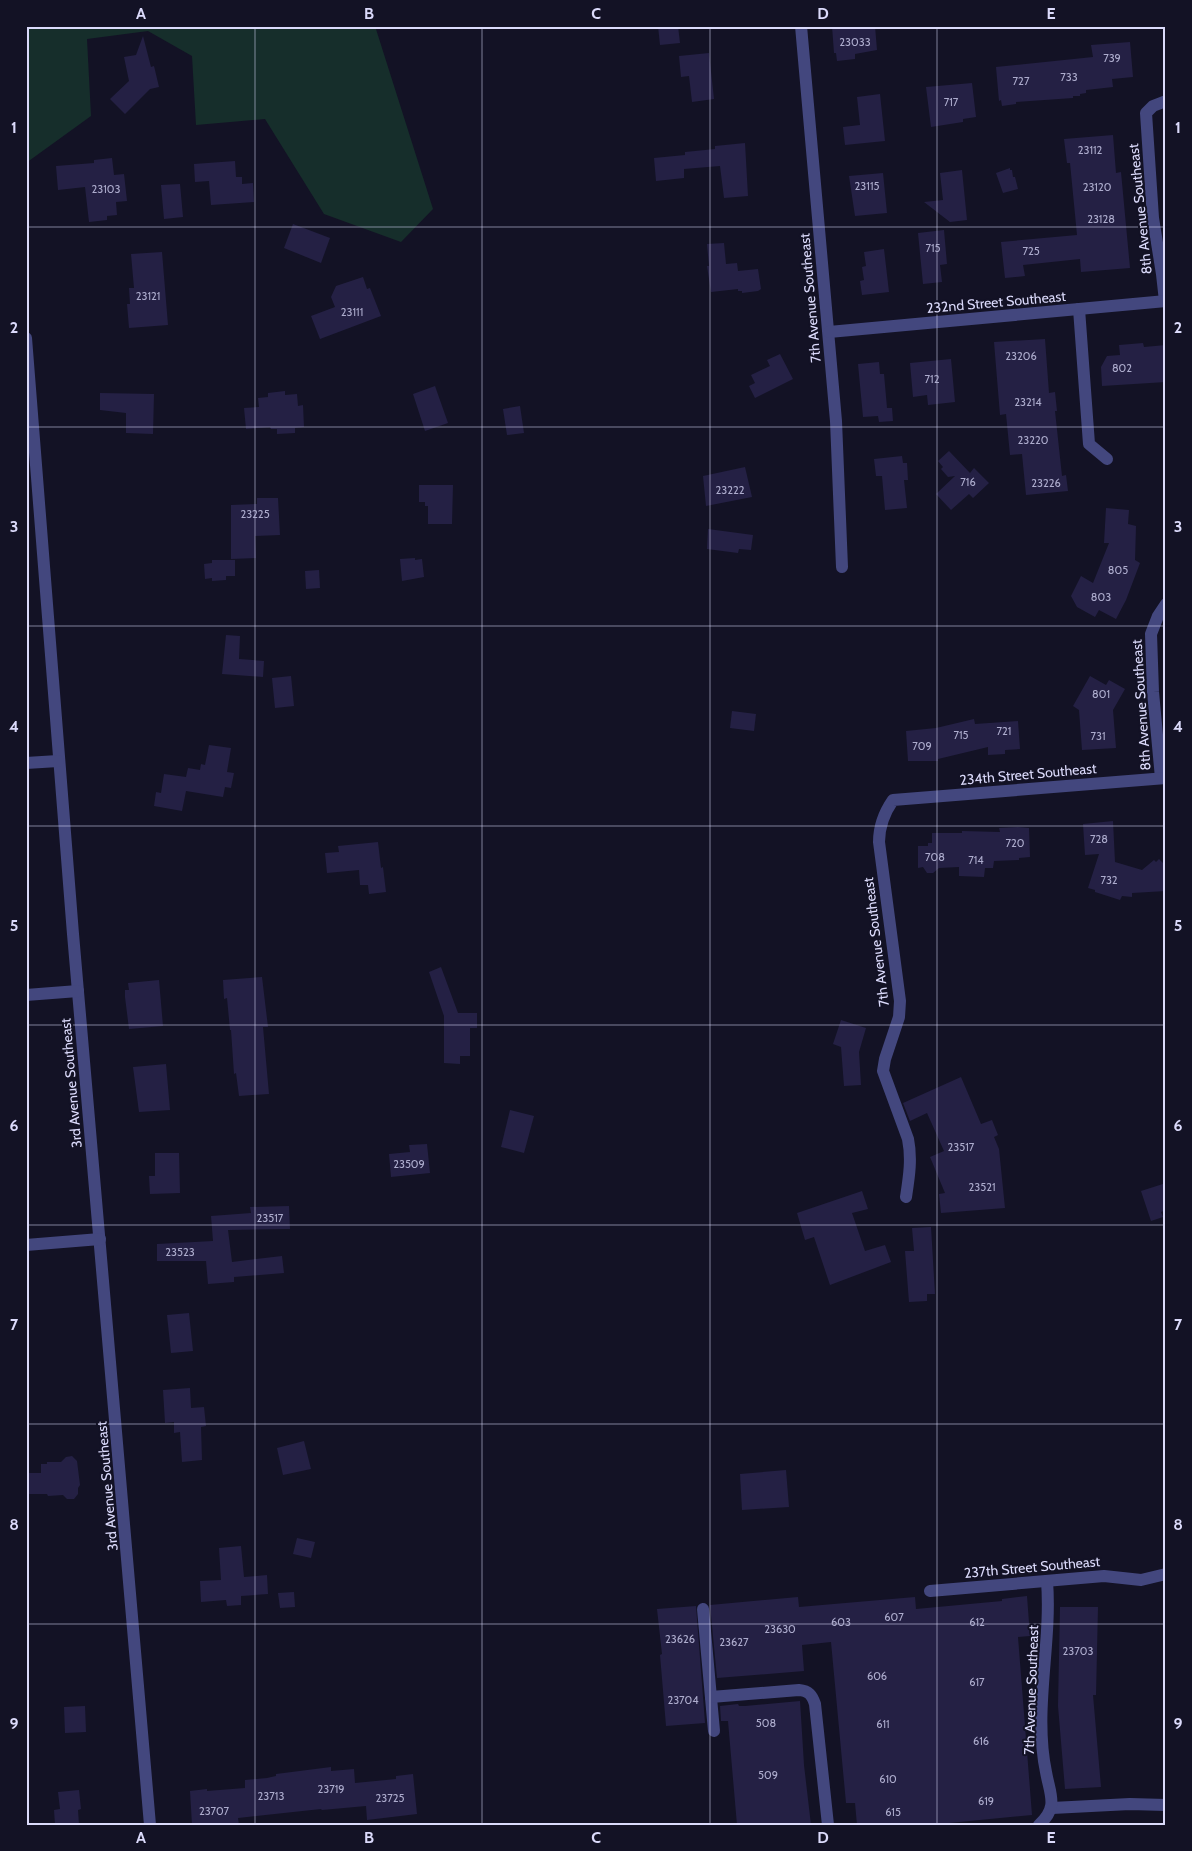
<svg xmlns="http://www.w3.org/2000/svg" width="1192" height="1851" font-family="Cabin,sans-serif">
<rect width="100%" height="100%" fill="#131225"/>
<!-- green -->
<polygon fill="#162e2b" points="26,26 375,26 433,209 401,242 324,214 265,119 196,125 192,56 148,31 87,39 91,116 26,163"/>
<!-- building -->
<g fill="#242044">
<polygon points="658,26 678,26 680,43 660,45"/>
<polygon points="832,26 875,26 877,50 855,54 855,59 837,61 836,53 834,53"/>
<polygon points="143,36 151,67 154,66 159,87 150,89 125,114 110,99 129,81 124,57 136,55"/>
<polygon points="1130,42 1133,77 1112,79 1113,87 1086,90 1086,93 1080,94 1080,96 1073,96 1073,98 1016,102 1016,104 1002,106 1001,100 999,101 996,67 1093,57 1091,45"/>
<polygon points="709,53 714,99 692,102 689,76 681,77 679,56"/>
<polygon points="972,83 976,117 963,119 963,122 931,127 926,87"/>
<polygon points="880,94 885,141 845,145 843,127 860,125 857,97"/>
<polygon points="1113,135 1116,173 1121,172 1130,268 1081,272 1080,259 1023,265 1025,276 1005,278 1001,242 1077,235 1070,163 1067,163 1064,139"/>
<polygon points="745,143 748,196 724,198 720,166 684,169 684,178 656,181 654,158 685,155 685,152 715,149 715,146"/>
<polygon points="112,158 114,175 124,174 127,201 116,202 117,215 107,216 107,220 89,222 85,187 58,190 56,166 94,163 94,160"/>
<polygon points="235,161 236,177 242,177 242,184 253,183 254,202 211,205 209,181 195,182 194,164"/>
<polygon points="1010,168 1010,170 1012,170 1013,177 1015,177 1018,189 1003,193 996,173"/>
<polygon points="962,170 967,220 950,222 924,202 943,200 940,173"/>
<polygon points="883,173 887,213 855,216 849,176"/>
<polygon points="180,184 183,217 164,219 161,185"/>
<polygon points="293,224 330,238 321,263 284,248"/>
<polygon points="944,230 947,264 940,265 942,282 923,284 918,233"/>
<polygon points="724,243 726,264 737,263 738,271 758,269 761,289 758,291 742,293 742,291 738,291 738,289 711,292 707,266 709,266 707,244"/>
<polygon points="884,249 889,292 862,295 860,281 864,280 862,267 866,266 864,252"/>
<polygon points="162,252 168,325 129,328 127,304 130,304 129,288 134,288 131,254"/>
<polygon points="363,277 367,289 370,288 381,316 320,339 311,316 335,307 331,297 336,286"/>
<polygon points="1045,339 1049,393 1055,392 1057,411 1055,411 1062,476 1066,475 1068,491 1026,495 1022,454 1010,455 1006,414 1000,415 994,342"/>
<polygon points="1143,343 1144,347 1166,345 1166,382 1102,386 1101,367 1107,356 1120,355 1119,345"/>
<polygon points="780,354 793,379 755,398 749,386 755,383 751,375 770,366 767,360"/>
<polygon points="951,359 955,402 928,405 927,395 913,397 910,363"/>
<polygon points="879,362 880,374 884,374 887,408 892,408 893,421 879,422 878,416 863,417 858,364"/>
<polygon points="435,386 448,423 425,431 413,394"/>
<polygon points="285,391 285,395 297,394 298,406 303,405 304,427 295,428 295,433 277,434 277,429 271,429 270,427 246,429 244,408 259,407 258,398 268,397 268,393"/>
<polygon points="100,393 154,394 153,434 126,433 126,413 100,410"/>
<polygon points="520,406 524,433 507,435 503,409"/>
<polygon points="949,451 970,473 974,468 989,483 973,498 969,494 951,510 936,494 955,476 948,477 941,469 943,467 938,461"/>
<polygon points="902,456 903,463 907,463 908,480 904,480 907,508 885,510 882,476 876,476 874,459"/>
<polygon points="745,467 752,497 706,506 703,476"/>
<polygon points="419,485 453,485 452,524 428,524 428,506 425,506 425,502 419,502"/>
<polygon points="257,498 278,498 280,535 255,536 256,558 231,559 231,505 257,504"/>
<polygon points="1106,508 1129,510 1128,524 1136,526 1135,560 1140,563 1126,600 1116,619 1099,610 1095,617 1077,607 1071,596 1081,576 1093,583 1109,543 1104,543"/>
<polygon points="708,529 753,535 751,550 739,549 738,553 707,549"/>
<polygon points="415,558 415,560 422,559 424,577 402,581 400,559"/>
<polygon points="212,560 235,560 235,576 226,576 226,580 212,581 212,578 205,579 204,564 212,563"/>
<polygon points="319,570 320,588 306,589 305,571"/>
<polygon points="226,635 240,636 239,659 264,661 263,677 222,674"/>
<polygon points="291,676 294,706 275,708 272,678"/>
<polygon points="1090,676 1106,685 1109,680 1125,689 1113,710 1116,748 1082,750 1079,710 1073,706"/>
<polygon points="732,711 756,714 754,731 730,728"/>
<polygon points="974,719 975,724 1018,721 1020,749 1005,750 1005,754 988,755 988,747 938,759 938,761 908,761 906,731 936,728"/>
<polygon points="209,745 231,748 227,772 234,773 231,788 225,787 223,797 186,791 182,811 154,806 156,792 161,793 164,774 186,777 188,768 200,770 201,764 205,765"/>
<polygon points="1113,821 1115,862 1142,870 1154,860 1156,862 1159,859 1166,866 1166,891 1132,893 1132,897 1122,896 1120,900 1095,892 1095,890 1088,888 1099,854 1085,855 1083,824"/>
<polygon points="1018,827 1029,828 1030,857 1019,858 1019,860 994,861 993,868 985,868 984,877 959,876 959,867 939,868 933,873 927,873 923,867 918,868 918,846 928,846 928,843 932,843 932,833 962,833 962,831 1000,832 999,828"/>
<polygon points="378,842 381,868 383,867 386,892 369,894 368,885 360,885 359,870 327,873 325,853 339,852 338,846"/>
<polygon points="441,967 458,1013 477,1013 477,1028 470,1028 470,1056 460,1056 460,1064 444,1063 444,1016 429,972"/>
<polygon points="262,977 268,1027 263,1027 269,1094 239,1096 236,1073 234,1074 231,1030 230,1030 227,998 224,999 223,980"/>
<polygon points="159,980 163,1026 129,1029 125,997 125,990 129,990 128,983"/>
<polygon points="841,1020 866,1028 859,1052 861,1085 844,1086 841,1047 833,1044"/>
<polygon points="166,1064 170,1110 139,1112 133,1067"/>
<polygon points="961,1077 981,1124 992,1120 998,1135 994,1137 999,1149 1005,1208 941,1213 939,1194 945,1193 930,1157 944,1151 927,1113 910,1121 903,1103"/>
<polygon points="510,1110 534,1116 524,1153 501,1147"/>
<polygon points="427,1144 430,1173 391,1177 389,1154 410,1152 409,1145"/>
<polygon points="155,1153 179,1153 180,1193 150,1194 149,1176 155,1176"/>
<polygon points="1166,1183 1166,1210 1161,1212 1163,1217 1151,1221 1141,1191"/>
<polygon points="862,1191 868,1209 852,1213 865,1251 885,1245 891,1262 830,1285 814,1237 805,1240 797,1213"/>
<polygon points="289,1206 290,1229 228,1230 232,1262 282,1256 284,1273 234,1277 234,1282 208,1284 206,1261 157,1261 157,1244 213,1241 211,1216 251,1213 250,1207"/>
<polygon points="931,1227 935,1294 927,1294 927,1301 909,1302 905,1251 914,1251 912,1228"/>
<polygon points="189,1313 193,1351 171,1353 167,1315"/>
<polygon points="190,1388 191,1408 204,1407 206,1426 201,1427 202,1460 182,1462 180,1432 174,1433 174,1422 165,1423 163,1390"/>
<polygon points="304,1441 311,1469 283,1475 277,1448"/>
<polygon points="72,1456 77,1461 80,1485 78,1488 78,1494 74,1499 67,1499 63,1495 48,1496 47,1494 26,1494 26,1473 41,1473 41,1464 47,1464 47,1462 61,1462 66,1457"/>
<polygon points="786,1470 789,1507 742,1510 740,1474"/>
<polygon points="297,1538 315,1542 311,1558 293,1554"/>
<polygon points="241,1546 244,1577 267,1575 268,1594 241,1596 241,1605 227,1606 226,1600 201,1602 200,1581 221,1580 219,1548"/>
<polygon points="294,1592 295,1607 280,1608 278,1593"/>
<polygon points="1027,1596 1030,1636 1018,1637 1032,1815 929,1825 857,1825 855,1803 846,1803 831,1642 802,1645 804,1671 717,1678 710,1605 798,1597 799,1607 915,1597 916,1609 1002,1601 1002,1599"/>
<polygon points="696,1606 705,1723 666,1726 660,1655 662,1654 657,1609"/>
<polygon points="1060,1607 1098,1607 1096,1695 1093,1695 1101,1787 1065,1789 1058,1706"/>
<polygon points="800,1701 804,1765 811,1825 737,1825 728,1721 721,1721 720,1706 738,1704 739,1706 745,1706"/>
<polygon points="85,1706 86,1732 65,1733 64,1707"/>
<polygon points="331,1767 331,1771 354,1769 355,1783 386,1780 396,1779 396,1776 413,1774 417,1814 367,1820 366,1806 322,1810 321,1809 238,1818 239,1825 192,1825 190,1791 207,1789 207,1791 245,1788 245,1780 267,1778 276,1776 276,1774"/>
<polygon points="79,1790 81,1809 78,1810 79,1825 55,1825 54,1810 60,1809 58,1792"/>
</g>
<g fill="none" stroke-linecap="round" stroke-linejoin="round">
<!-- minor -->
<g stroke="#43477e" stroke-width="12">
<polyline points="801,26 836,421 842,567"/>
<polyline points="1165,301 1162,274 1153,218 1146,113 1153,106 1166,101"/>
<polyline points="1079,309 1089,444 1107,459"/>
<polyline points="829,332 1166,301"/>
<polyline points="26,338 73,934 150,1825"/>
<polyline points="26,763 58,761"/>
<polyline points="1161,778 1153,692 1151,634 1158,616 1166,604"/>
<polyline points="26,995 78,991"/>
<path d="M906 1197C909 1177 912 1159 908 1139L883 1071 885 1059 899 1017 900 1001 879 842C879 826 884 813 893 800L1166 778"/>
<polyline points="26,1245 100,1239"/>
<polyline points="930,1591 1104,1576 1141,1580 1166,1574"/>
<polyline points="703,1609 714,1731"/>
<path d="M711 1697 799 1690C809 1691 812 1695 815 1704L828 1825"/>
<polyline points="1052,1808 1130,1804 1166,1805"/>
<path d="M1039 1825C1059 1807 1050 1795 1046 1772 1033 1710 1052 1644 1047 1581"/>
</g>
</g>
<!-- grid -->
<path fill="none" stroke="#dbdafb" stroke-width="1" stroke-opacity="0.55" d="M255 26V1825M482 26V1825M710 26V1825M937 26V1825M26 227H1166M26 427H1166M26 626H1166M26 826H1166M26 1025H1166M26 1225H1166M26 1424H1166M26 1624H1166"/>
<g text-anchor="middle" stroke-width="4" stroke-linejoin="round" paint-order="stroke">
<!-- number labels -->
<g font-size="11" fill="#adaccd">
<text x="855" y="46">23033</text>
<text x="1112" y="62">739</text>
<text x="1069" y="81">733</text>
<text x="1021" y="85">727</text>
<text x="951" y="106">717</text>
<text x="1090" y="154">23112</text>
<text x="867" y="190">23115</text>
<text x="1097" y="191">23120</text>
<text x="106" y="193">23103</text>
<text x="1101" y="223">23128</text>
<text x="933" y="252">715</text>
<text x="1031" y="255">725</text>
<text x="148" y="300">23121</text>
<text x="352" y="316">23111</text>
<text x="1021" y="360">23206</text>
<text x="1122" y="372">802</text>
<text x="932" y="383">712</text>
<text x="1028" y="406">23214</text>
<text x="1033" y="444">23220</text>
<text x="968" y="486">716</text>
<text x="1046" y="487">23226</text>
<text x="730" y="494">23222</text>
<text x="255" y="518">23225</text>
<text x="1118" y="574">805</text>
<text x="1101" y="601">803</text>
<text x="1101" y="698">801</text>
<text x="1004" y="735">721</text>
<text x="961" y="739">715</text>
<text x="1098" y="740">731</text>
<text x="922" y="750">709</text>
<text x="1099" y="843">728</text>
<text x="1015" y="847">720</text>
<text x="935" y="861">708</text>
<text x="976" y="864">714</text>
<text x="1109" y="884">732</text>
<text x="961" y="1151">23517</text>
<text x="409" y="1168">23509</text>
<text x="982" y="1191">23521</text>
<text x="270" y="1222">23517</text>
<text x="180" y="1256">23523</text>
<text x="894" y="1621">607</text>
<text x="841" y="1626">603</text>
<text x="977" y="1626">612</text>
<text x="780" y="1633">23630</text>
<text x="680" y="1643">23626</text>
<text x="734" y="1646">23627</text>
<text x="1078" y="1655">23703</text>
<text x="877" y="1680">606</text>
<text x="977" y="1686">617</text>
<text x="683" y="1704">23704</text>
<text x="766" y="1727">508</text>
<text x="883" y="1728">611</text>
<text x="981" y="1745">616</text>
<text x="768" y="1779">509</text>
<text x="888" y="1783">610</text>
<text x="331" y="1793">23719</text>
<text x="271" y="1800">23713</text>
<text x="390" y="1802">23725</text>
<text x="986" y="1805">619</text>
<text x="214" y="1815">23707</text>
<text x="893" y="1816">615</text>
</g>
<!-- street labels -->
<g font-size="14" fill="#dbdafb" stroke="#131225">
<text transform="translate(1140 209) rotate(-96)" y="5">8th Avenue Southeast</text>
<text transform="translate(810 298) rotate(-95)" y="5">7th Avenue Southeast</text>
<text transform="translate(996 302) rotate(-5)" y="5">232nd Street Southeast</text>
<text transform="translate(1141 705) rotate(-94)" y="5">8th Avenue Southeast</text>
<text transform="translate(1028 774) rotate(-5)" y="5">234th Street Southeast</text>
<text transform="translate(876 942) rotate(-97)" y="5">7th Avenue Southeast</text>
<text transform="translate(71 1083) rotate(-95)" y="5">3rd Avenue Southeast</text>
<text transform="translate(107 1486) rotate(-95)" y="5">3rd Avenue Southeast</text>
<text transform="translate(1032 1567) rotate(-5)" y="5">237th Street Southeast</text>
<text transform="translate(1031 1690) rotate(-88)" y="5">7th Avenue Southeast</text>
</g>
</g>
<!-- border -->
<rect width="1192" height="1851" fill="none" stroke="#131225" stroke-width="55"/>
<rect x="28" y="28" width="1136" height="1796" fill="none" stroke="#dbdafb" stroke-width="2"/>
<g font-size="16" text-anchor="middle" font-weight="bold" fill="#dbdafb">
<text x="141" y="19">A</text>
<text x="369" y="19">B</text>
<text x="596" y="19">C</text>
<text x="823" y="19">D</text>
<text x="1051" y="19">E</text>
<text x="14" y="133">1</text>
<text x="1178" y="133">1</text>
<text x="14" y="333">2</text>
<text x="1178" y="333">2</text>
<text x="14" y="532">3</text>
<text x="1178" y="532">3</text>
<text x="14" y="732">4</text>
<text x="1178" y="732">4</text>
<text x="14" y="931">5</text>
<text x="1178" y="931">5</text>
<text x="14" y="1131">6</text>
<text x="1178" y="1131">6</text>
<text x="14" y="1330">7</text>
<text x="1178" y="1330">7</text>
<text x="14" y="1530">8</text>
<text x="1178" y="1530">8</text>
<text x="14" y="1729">9</text>
<text x="1178" y="1729">9</text>
<text x="141" y="1843">A</text>
<text x="369" y="1843">B</text>
<text x="596" y="1843">C</text>
<text x="823" y="1843">D</text>
<text x="1051" y="1843">E</text>
</g>
</svg>
